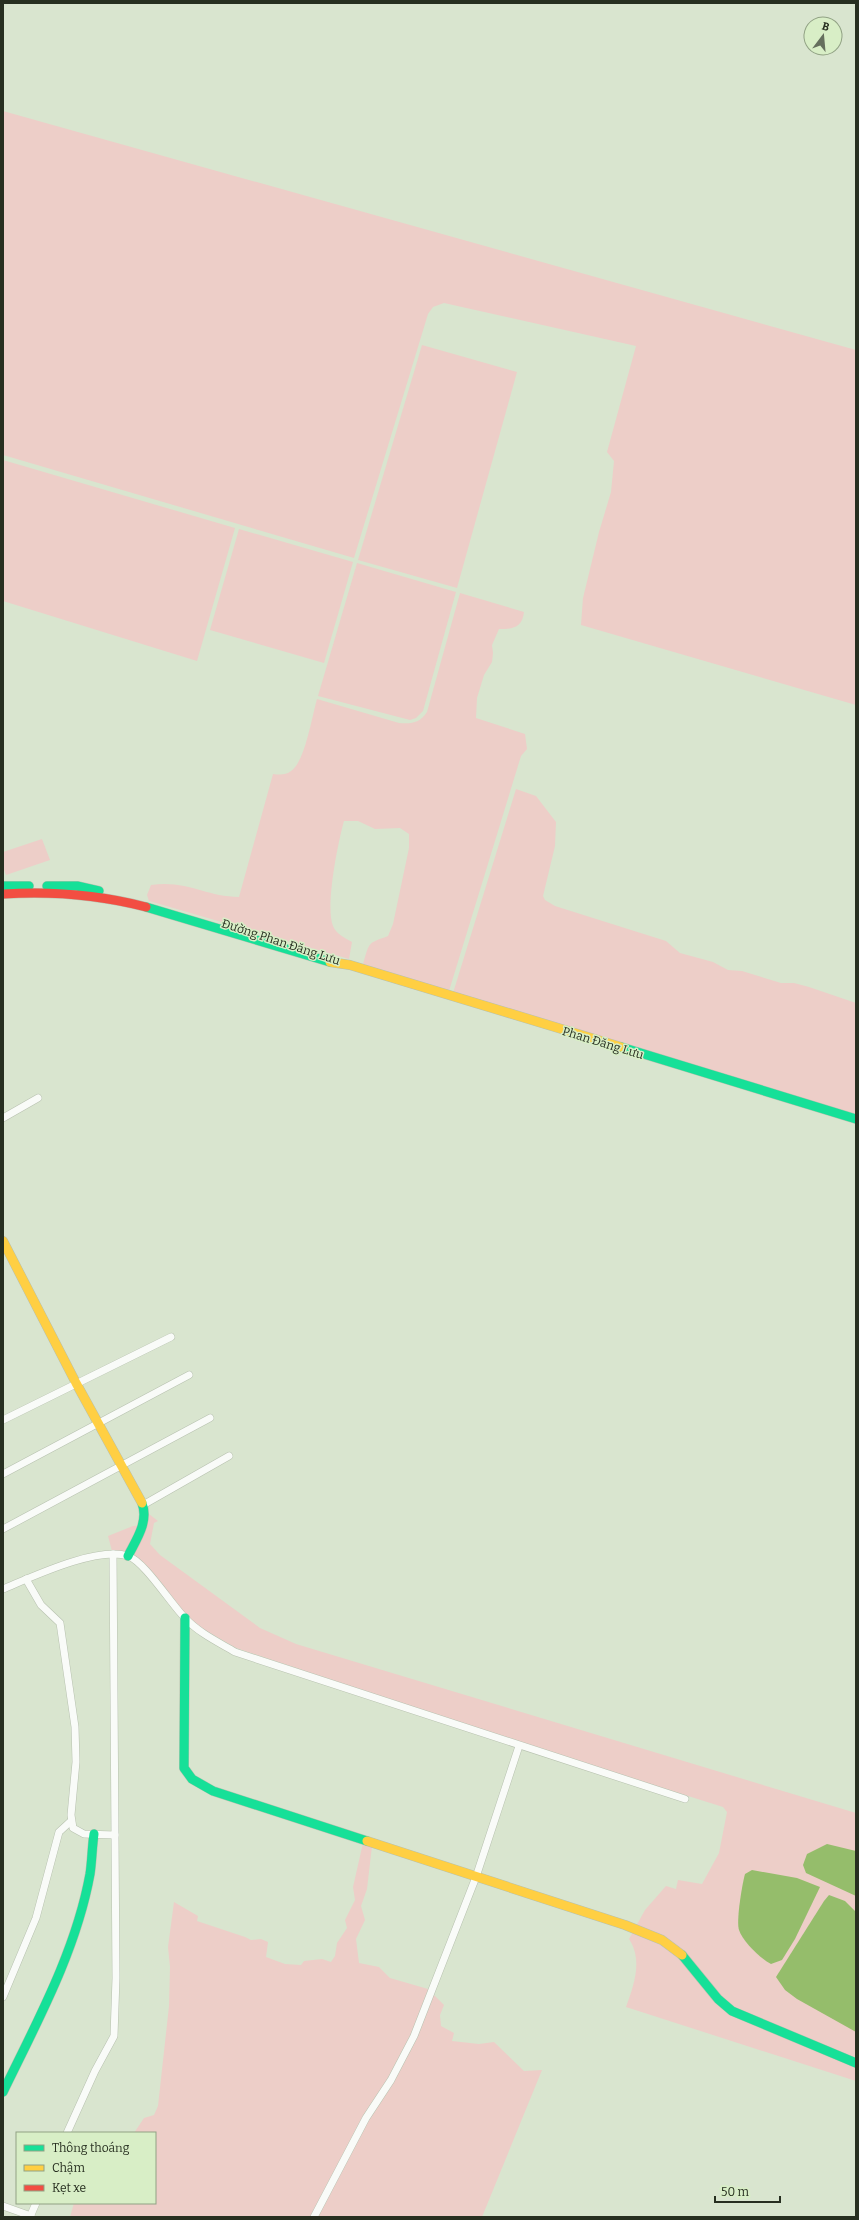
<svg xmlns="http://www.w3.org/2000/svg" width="859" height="2220" font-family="Bitter,serif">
<rect width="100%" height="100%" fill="#d9e5cf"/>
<!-- green -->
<g fill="#edcec8">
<polygon points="3,111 856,350 856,705 581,625 583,598 599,532 611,492 614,461 607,452 636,346 444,303 433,307 428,314 354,558 3,455"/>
<polygon points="422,345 517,372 457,588 358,560"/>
<polygon points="3,460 235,528 197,661 3,601"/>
<polygon points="239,529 353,562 324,663 210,630"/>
<polygon points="357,563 456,592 423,711 416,718 410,720 318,696"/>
<path d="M460 593 524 612C522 628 513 629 499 629L492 645 493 653 492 662 484 675 477 698 476 718 525 734 527 749 521 756 449 991 363 964C370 941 367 944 388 936L393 924 409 848V834L400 828 375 829 358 821H344C338 842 325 907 333 926 336 934 345 938 352 942L349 959 149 901 147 895 151 885C188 880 206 897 239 897L273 774C280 775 286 775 291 771 305 762 312 716 317 699L399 723C412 724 420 723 427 712Z"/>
<polygon points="516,789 536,796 556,822 555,846 543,896 545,900 555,906 666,941 680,953 713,962 728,970 742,971 781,983 794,983 809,987 856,1003 856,1114 453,993"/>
<polygon points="42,839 50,860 6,875 3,867 3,852"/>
<path d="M149 1514 158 1521 154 1523 150 1544 160 1555 260 1628 296 1644 856 1813V2081L626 2007C634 1985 643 1960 629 1939L645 1910 666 1886 676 1889 678 1880 702 1884 719 1853 727 1812 723 1807 520 1743 236 1648 203 1629 187 1616 143 1564 112 1551 108 1536 133 1526 147 1525Z"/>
<polygon points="363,1843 372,1846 367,1889 361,1906 365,1920 356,1939 359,1963 379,1967 390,1978 428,1989 444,2005 440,2015 441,2026 454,2033 452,2041 479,2044 494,2042 524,2071 542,2070 482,2217 70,2217 74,2203 155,2203 155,2133 134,2133 144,2118 154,2115 158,2106 169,2006 170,1967 168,1947 174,1902 198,1916 197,1921 245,1937 251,1940 261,1939 268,1942 266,1957 285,1964 301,1965 304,1961 322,1959 331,1962 335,1956 337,1943 347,1928 345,1920 355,1900 353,1887"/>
</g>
<!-- water -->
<g fill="#95bd6b">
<polygon points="827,1844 856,1851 856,1896 806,1873 803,1865 807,1854"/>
<path d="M752 1870 797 1878 820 1887 795 1939 782 1960 771 1964C760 1958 743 1942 739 1930 736 1921 742 1885 745 1874Z"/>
<polygon points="829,1895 845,1901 856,1912 856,2032 797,1999 785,1990 776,1977 824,1901"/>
</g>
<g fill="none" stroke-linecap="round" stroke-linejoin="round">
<!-- street casing -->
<g stroke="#b7c1af" stroke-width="8">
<g id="street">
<polyline points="3,1118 38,1098"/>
<polyline points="3,1420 171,1337"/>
<polyline points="3,1474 189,1375"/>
<polyline points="143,1505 229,1456"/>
<polyline points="3,1529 210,1418"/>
<polyline points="26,1579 41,1605 60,1623 75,1727 76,1762 71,1815 73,1828 84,1834 115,1835"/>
<path d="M3 1589C32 1577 97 1546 128 1556 144 1561 171 1604 185 1618 199 1633 218 1642 235 1652L685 1799"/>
<polyline points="3,1997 36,1918 59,1832 71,1821"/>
<polyline points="67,2133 95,2071 114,2036 116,1978 113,1554"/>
<polyline points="3,2206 31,2216"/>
<polyline points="30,2217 36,2203"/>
<polyline points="314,2217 366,2118 391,2080 414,2036 476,1877 519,1746"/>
</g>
</g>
<!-- fast casing -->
<g stroke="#b7c1af" stroke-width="10">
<g id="fast">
<polyline points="3,886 29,886"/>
<polyline points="47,886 77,886 99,891"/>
<polyline points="146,907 330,962"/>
<polyline points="621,1047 856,1119"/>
<path d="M128 1556C136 1540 149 1522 142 1503"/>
<polyline points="185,1618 184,1768 192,1779 213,1791 367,1841"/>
<polyline points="682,1955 718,1999 732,2011 856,2063"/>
<path d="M3 2092C37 2022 76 1951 90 1874 92 1861 92 1847 94 1834"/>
</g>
</g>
<!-- slow casing -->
<g stroke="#b7c1af" stroke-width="10">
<g id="slow">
<polyline points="330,962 350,965 621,1047"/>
<polyline points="3,1241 76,1383 142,1503"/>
<polyline points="367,1841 625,1925 662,1940 682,1955"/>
</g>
</g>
<!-- jam casing -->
<g stroke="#b7c1af" stroke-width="10">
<path id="jam" d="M3 894C51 891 100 895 146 907"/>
</g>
<!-- street -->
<use href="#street" stroke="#f9fbf8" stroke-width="7"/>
<!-- fast -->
<use href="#fast" stroke="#16e098" stroke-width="9"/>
<!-- slow -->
<use href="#slow" stroke="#ffcf43" stroke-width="9"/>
<!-- jam -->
<use href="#jam" stroke="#f24e42" stroke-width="9"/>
</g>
<g text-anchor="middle" stroke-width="3" stroke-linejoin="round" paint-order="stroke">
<!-- street labels -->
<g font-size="12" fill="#272f20" stroke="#d8eec6">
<text transform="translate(281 942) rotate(18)" y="4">Đường Phan Đăng Lưu</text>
<text transform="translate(603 1043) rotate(17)" y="4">Phan Đăng Lưu</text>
</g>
</g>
<!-- border -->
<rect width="859" height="2220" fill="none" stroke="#272f20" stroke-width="8"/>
<!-- legend -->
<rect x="16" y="2132" width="140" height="72" fill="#d8eec6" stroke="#91a284"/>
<rect x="24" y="2145" width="20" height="6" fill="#16e098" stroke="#91a284"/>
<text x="52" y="2152" font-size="12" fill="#272f20">Thông thoáng</text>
<rect x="24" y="2165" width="20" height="6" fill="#ffcf43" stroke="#91a284"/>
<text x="52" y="2172" font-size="12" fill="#272f20">Chậm</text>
<rect x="24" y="2185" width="20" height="6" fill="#f24e42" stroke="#91a284"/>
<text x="52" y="2192" font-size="12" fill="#272f20">Kẹt xe</text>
<!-- north arrow -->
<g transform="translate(823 36) rotate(16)"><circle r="19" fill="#d8eec6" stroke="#91a284"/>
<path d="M0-3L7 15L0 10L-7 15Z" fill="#656f5d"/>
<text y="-6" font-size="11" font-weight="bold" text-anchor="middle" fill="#272f20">B</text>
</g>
<!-- scale -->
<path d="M715 2196v6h65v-6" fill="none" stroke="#272f20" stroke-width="2"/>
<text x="721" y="2196" font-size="12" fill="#272f20" stroke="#d8eec6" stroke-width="3" paint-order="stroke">50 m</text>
</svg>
